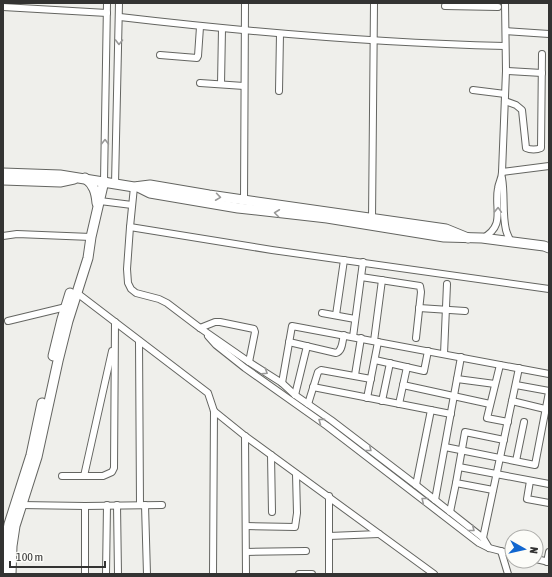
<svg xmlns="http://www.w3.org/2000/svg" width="552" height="577" font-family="'Asap Condensed',sans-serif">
<rect width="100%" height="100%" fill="#efefeb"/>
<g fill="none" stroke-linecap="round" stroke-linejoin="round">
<!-- street casing -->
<g stroke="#646561" stroke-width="8">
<g id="street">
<polyline points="445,6 498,7"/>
<polyline points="3,7 107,13"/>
<path d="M120 17C248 32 376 43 505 46"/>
<polyline points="506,31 549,34"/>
<polyline points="160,55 197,58 198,56 200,27"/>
<polyline points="506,71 542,73"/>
<polyline points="200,83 244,86"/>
<polyline points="221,84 222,29"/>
<polyline points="473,90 505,94"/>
<polyline points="279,91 280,34"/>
<path d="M505 101 516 105 522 110 526 148C530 150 537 150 541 148L542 54"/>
<polyline points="502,172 549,166"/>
<path d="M502 178C505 195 502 213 506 230 507 234 509 238 511 242"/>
<polyline points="104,181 107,3"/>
<polyline points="115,184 119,3"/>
<polyline points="134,187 130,227 127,269 128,283 131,289 136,293 159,299 167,303 200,328 249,362 282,383 295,395 331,420 416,485 483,538 489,548"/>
<polyline points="244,200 245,3"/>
<polyline points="100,201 132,205"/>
<polyline points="372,219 374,3"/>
<polyline points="130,227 272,250 549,289"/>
<polyline points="3,236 17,234 91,237"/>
<path d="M483 238C506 225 494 209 498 188 499 182 502 178 502 172L506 71 505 3"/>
<polyline points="361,277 420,286 421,292 416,338"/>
<polyline points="77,293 208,393 214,411 213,574"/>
<polyline points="419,308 465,311"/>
<polyline points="322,313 355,319"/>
<polyline points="336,315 344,260"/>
<polyline points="8,321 66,307"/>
<polyline points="200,328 215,322 220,322 254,329 255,332 249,362"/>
<polyline points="208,336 216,345 245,368 327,426 479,543 489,548 512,554"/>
<polyline points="353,337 363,262"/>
<polyline points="139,341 140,505"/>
<polyline points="374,341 382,280"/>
<path d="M289 342 336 353C343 351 342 341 344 335"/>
<polyline points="444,354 447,284"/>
<polyline points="375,360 424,371 428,351"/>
<polyline points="500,365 487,418 508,422"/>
<polyline points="355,375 361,338"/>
<polyline points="457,379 495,384"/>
<polyline points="282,383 292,326 549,374"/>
<polyline points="403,385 490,404"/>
<polyline points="516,385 549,391"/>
<polyline points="313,387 451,414"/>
<polyline points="295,395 307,346"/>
<polyline points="367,398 378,342"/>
<polyline points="382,401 390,363"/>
<polyline points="512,401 549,410"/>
<polyline points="308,404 318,372 321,370 371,379"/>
<polyline points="399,404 407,367"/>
<polyline points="214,411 245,436 434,574"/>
<polyline points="245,436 246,574"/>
<polyline points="445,447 535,465 549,392"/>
<polyline points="271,455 272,512"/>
<polyline points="516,461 524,422"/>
<polyline points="459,467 549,484"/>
<polyline points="62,476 103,476 112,472 114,468 115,322"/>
<polyline points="84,476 112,351"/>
<polyline points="530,481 527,499 549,503"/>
<polyline points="416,485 431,410"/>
<polyline points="493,490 456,483 465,432 504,440"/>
<polyline points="329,496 329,574"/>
<polyline points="435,500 461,357"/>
<polyline points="21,505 85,506 162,505"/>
<polyline points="117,505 118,574"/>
<polyline points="145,505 147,574"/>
<polyline points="450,512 456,483"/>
<polyline points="246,526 295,527 297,513 296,474"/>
<polyline points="329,536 379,534"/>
<polyline points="483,538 519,368"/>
<polyline points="501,551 508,574"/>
<polyline points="246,552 306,551"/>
<polyline points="536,559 549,562"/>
<polyline points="547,562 549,552"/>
<polyline points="85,574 85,506"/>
<polyline points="106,574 107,505"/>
<polyline points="299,574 312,574"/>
</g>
</g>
<!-- secondary casing -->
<g stroke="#646561" stroke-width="11">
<g id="secondary">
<polyline points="3,173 60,175 134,187 150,185 209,195 446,229 468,238"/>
<path d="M85 178C94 185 96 192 97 203"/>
<polyline points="3,180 60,182 74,179"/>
<polyline points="138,187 150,193 238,208 327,218 444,237 482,238 544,246 549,248"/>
<polyline points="53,356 62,319 70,293"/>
<polyline points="3,574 5,545 9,524 31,455 42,403"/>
<polyline points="11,574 12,546 15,526 37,457 58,361 68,321 88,258 91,237 104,181"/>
</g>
</g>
<!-- street -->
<use href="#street" stroke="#fff" stroke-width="6"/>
<!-- secondary -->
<use href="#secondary" stroke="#fff" stroke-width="9"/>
</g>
<!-- one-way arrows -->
<defs><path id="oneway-chevron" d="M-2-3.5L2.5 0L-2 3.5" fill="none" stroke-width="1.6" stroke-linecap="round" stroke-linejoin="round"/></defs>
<g stroke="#999998">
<use href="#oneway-chevron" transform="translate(119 42) rotate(91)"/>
<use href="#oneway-chevron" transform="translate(105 142) rotate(-89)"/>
<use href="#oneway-chevron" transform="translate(218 197) rotate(8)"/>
<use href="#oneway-chevron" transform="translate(498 210) rotate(-88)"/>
<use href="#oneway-chevron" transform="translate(277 213) rotate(-173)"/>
<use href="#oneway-chevron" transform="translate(265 372) rotate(32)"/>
<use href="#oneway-chevron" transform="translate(321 421) rotate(-144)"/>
<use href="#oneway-chevron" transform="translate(369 449) rotate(39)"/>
<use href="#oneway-chevron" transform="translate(424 500) rotate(-141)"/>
<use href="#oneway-chevron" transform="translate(472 529) rotate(38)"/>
</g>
<!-- border -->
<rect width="552" height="577" fill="none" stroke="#333332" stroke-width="8"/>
<!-- north arrow -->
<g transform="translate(524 549) rotate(98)"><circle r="19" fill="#fcfcf8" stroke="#acaca9"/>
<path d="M0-3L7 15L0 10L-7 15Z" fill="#1166cf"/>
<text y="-6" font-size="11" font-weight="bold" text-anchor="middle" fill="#333332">N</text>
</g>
<!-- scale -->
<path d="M10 561v6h95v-6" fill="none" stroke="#333332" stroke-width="2"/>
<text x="16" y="561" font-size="12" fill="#333332" stroke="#fcfcf8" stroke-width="3" paint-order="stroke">100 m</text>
</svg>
